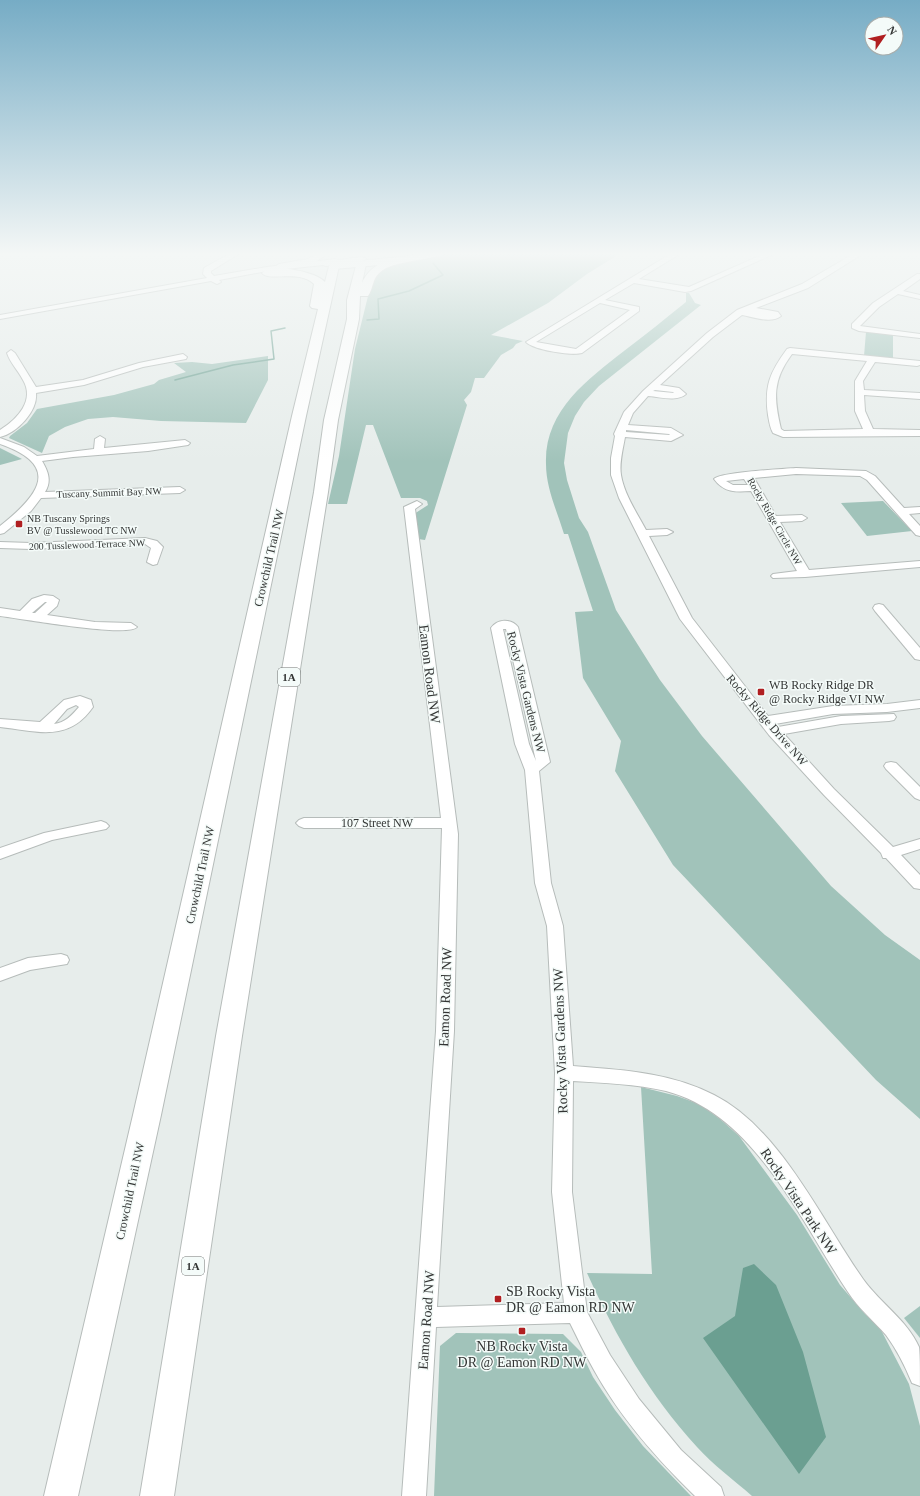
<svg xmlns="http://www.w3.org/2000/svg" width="920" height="1496" font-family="'Times New Roman',serif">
<rect width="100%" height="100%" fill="#e7edeb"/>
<!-- green -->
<g fill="#a1c3ba">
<polygon points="449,253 621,253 587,274 548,303 491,335 523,341 516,344 513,348 501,355 484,378 475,378 471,392 464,400 467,405 425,540 418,539 414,514 428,505 427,501 420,498 401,498 373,425 366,425 347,504 328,504 339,456 355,349 369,292 377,272 396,263"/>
<path d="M686 293H689L695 303 701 305 599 386 584 402 575 416 568 433 564 463 567 480 579 518 588 532 616 610 660 680 702 736 831 886 885 935 920 960V1119L876 1080 673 865 615 771 621 741 583 678 575 612 593 611 568 534H564C557 511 546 488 546 464 544 411 587 380 624 351 645 335 665 319 686 302Z"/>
<polygon points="866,332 893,335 893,359 864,356"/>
<polygon points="268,356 268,380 246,423 161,421 113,417 88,419 65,427 49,436 42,453 9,438 10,436 27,423 37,409 114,395 154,384 159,380 186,372 174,363 192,362 212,364"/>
<polygon points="0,448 22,459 0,465"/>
<polygon points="883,501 912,531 867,536 841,503"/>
<path d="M641 1087 677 1096 699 1104 720 1119 739 1136 797 1215 840 1285 865 1314 880 1328 909 1384 920 1426V1496H752C734 1480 713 1465 697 1447 649 1394 617 1339 587 1273L652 1274Z"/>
<polygon points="920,1306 920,1338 904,1318"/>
<polygon points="456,1333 563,1334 581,1352 593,1377 615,1410 643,1446 691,1496 434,1496 440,1346"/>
</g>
<!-- water -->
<polygon fill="#6b9f91" points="754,1264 776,1285 803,1352 826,1437 799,1474 703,1338 735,1316 743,1268"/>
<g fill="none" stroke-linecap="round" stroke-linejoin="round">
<!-- stream -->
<g stroke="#6b9f91" stroke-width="1.5">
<polyline points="367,320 379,319 378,299 409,291 443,275 433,263"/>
<polyline points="175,380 233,365 274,359 271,331 285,328"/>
</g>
<!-- minor casing -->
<g stroke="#b6bcba" stroke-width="2">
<g id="minor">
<polygon points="231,253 240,253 211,271 211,273 214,276 267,267 335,259 338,260 362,257 366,259 362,261 326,266 323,265 267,271 219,280 221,282 217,284 211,281 0,319 0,315 207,278 203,274 204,268"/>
<path d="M672 253H681L639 279 689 287 766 253H776L691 291 685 292 634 283 605 300 639 307V311L582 353C571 356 534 350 526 342ZM600 303 630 310 576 349 536 342Z"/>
<path d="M855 253H864L808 288 756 308 778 312 781 316C771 324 753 317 742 315L713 337 660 385 679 388 686 394C677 402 660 397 648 396L633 413 628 425 671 428 683 435 671 441 625 437C623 449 619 463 621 475 624 494 637 513 646 530L667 529 673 532 667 535 649 536 692 618 768 716 833 706 887 704 920 700V708L887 712 833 714 775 724 778 727 841 716 894 714 896 717 894 720 889 721 841 724 784 734 834 789 893 847 920 839V849L901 855 920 875V889L914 888 886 858H883L881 853 824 795 769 735 680 619 619 498 611 475V458L615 436 614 434 624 412 643 391 707 333 737 310 802 284ZM655 390 673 392 674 393 653 391ZM626 430 669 434 670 435 626 432Z"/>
<polygon points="917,274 920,274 920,279 903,291 920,295 920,299 898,294 879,307 860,326 920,334 920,338 859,331 852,328 852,324 873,303"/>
<path d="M790 348 920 361V365L917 366 875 362 863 381 864 390 920 393V399L864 395 865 411 873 429 920 430V436L783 437 773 433C770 428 769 421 768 415 764 386 770 372 787 349ZM792 354 867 361 855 381V411L863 429 784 431 781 429C774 398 772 381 792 354Z"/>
<path d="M11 350 15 353 36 387 83 380 139 363 183 354 187 357 186 359 143 367 84 385 36 393C38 411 17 433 0 437V430C18 419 35 400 23 380 18 370 10 363 7 353Z"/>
<path d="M100 436 105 439 104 448 185 440 190 443 188 445 148 451 73 457 42 461C48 471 52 481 45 492L180 487 185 490 180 493 41 498 31 511 4 533 0 534V526C38 496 63 466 0 444V438L24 447 37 456 94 449 95 439Z"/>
<path d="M796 468 866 471 875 476 904 508 920 507V513L909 514 920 526V536L916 535 867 480 860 476 796 474 754 478 776 516 802 515 807 518 802 521 780 522 809 570 920 561V567L805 577 773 578 771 576 773 574 797 571 751 491C736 492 724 493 714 479 720 472 783 469 796 468ZM744 479 748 485H733L726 481Z"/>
<path d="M417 501 422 504 415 509 458 834 454 1031 437 1307 564 1303 552 1192 555 1073 547 926 535 883 525 770 515 744 491 628C497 619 511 618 518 627L550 762 539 771 551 883 563 926 573 1066C621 1070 670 1072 714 1095 780 1128 822 1221 863 1279 880 1303 907 1320 919 1347 920 1354 920 1377 920 1386L912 1383C905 1366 897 1350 886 1335 874 1321 858 1308 848 1292 801 1222 755 1114 666 1091 636 1084 604 1083 573 1081L572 1192 587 1312 610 1355 639 1399 681 1450 721 1487 724 1496H695C656 1458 620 1417 594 1370 585 1354 578 1339 570 1323L436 1327 426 1496H402L436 1031 442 828H304L299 826 296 823 299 820 304 818H441L404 507ZM503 629H506L536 761 529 744Z"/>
<polygon points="145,538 157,541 163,547 157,564 153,565 147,562 151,548 145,544 31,549 0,548 0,542 31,543"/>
<path d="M44 595 53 596 59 600 57 606 47 615 95 622 131 623 137 627C129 638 18 618 0 616V608L20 611 32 599ZM45 602H47L35 613H32Z"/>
<polygon points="879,604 883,605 920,648 920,660 915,659 875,611 873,608 875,605"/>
<path d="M80 696 91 700 93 707C68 743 37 731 0 727V719L40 722 64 700ZM76 705 79 707C72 715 65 723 54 724L67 709Z"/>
<polygon points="891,762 896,763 920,787 920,800 915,798 886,769 884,766 886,763"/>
<polygon points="101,821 106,823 109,826 106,829 52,840 0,859 0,848 44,833"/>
<polygon points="61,954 67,956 69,960 67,964 30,970 0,981 0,968 28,958"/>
</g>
</g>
<!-- major casing -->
<g stroke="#b6bcba" stroke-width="2">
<g id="major">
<polygon points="318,253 328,253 314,263 279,270 275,267 279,264 308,259"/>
<polygon points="426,253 443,253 439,256 402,263 334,269 330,266 334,263 402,257"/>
</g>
</g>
<!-- highway casing -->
<g stroke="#b6bcba" stroke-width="2">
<g id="highway">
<path d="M402 257 406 258 407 260 406 262C393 265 379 268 374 281 372 286 371 292 368 296H360L359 319 338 420 328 492 242 1036 174 1496H140L216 1036 314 492 324 420 347 319V300L357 262 361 261 366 264 362 283C370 265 384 261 402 257Z"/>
<path d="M334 263 339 266 306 416 161 1115 78 1496H44L133 1115 292 416 318 309 312 308 310 306 314 284C299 269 269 282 262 273 271 263 315 271 325 282L329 266Z"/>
</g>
</g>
<!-- minor -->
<use href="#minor" fill="#fff" fill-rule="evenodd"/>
<!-- major -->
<use href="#major" fill="#fff" fill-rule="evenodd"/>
<!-- highway -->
<use href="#highway" fill="#fff" fill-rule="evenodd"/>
</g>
<!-- sky -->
<linearGradient id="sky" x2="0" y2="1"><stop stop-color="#76acc5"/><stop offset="0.55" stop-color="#f4f7f6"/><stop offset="1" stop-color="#f4f7f6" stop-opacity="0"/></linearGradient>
<rect width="920" height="462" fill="url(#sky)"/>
<!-- markers -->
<g fill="#b01f21" stroke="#f4fbf9" stroke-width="1.5">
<rect x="15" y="520" width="8" height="8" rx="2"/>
<rect x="757" y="688" width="8" height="8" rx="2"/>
<rect x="494" y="1295" width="8" height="8" rx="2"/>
<rect x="518" y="1327" width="8" height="8" rx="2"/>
</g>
<g text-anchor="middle" stroke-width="3" stroke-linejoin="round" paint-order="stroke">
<!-- far-street labels -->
<g font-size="10" fill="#333534" stroke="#f4fbf9">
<text transform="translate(109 492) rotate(-2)" y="4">Tuscany Summit Bay NW</text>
<text transform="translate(775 521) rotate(60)" y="4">Rocky Ridge Circle NW</text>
<text transform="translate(87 544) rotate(-2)" y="4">200 Tusslewood Terrace NW</text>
</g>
<!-- far-poi labels -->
<g font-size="10" fill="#333534" stroke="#f4fbf9" text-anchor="start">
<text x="27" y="522">NB Tuscany Springs<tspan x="27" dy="12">BV @ Tusslewood TC NW</tspan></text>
</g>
<!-- shield labels -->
<g fill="#f4fbf9" stroke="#6d706f" stroke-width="1">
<rect x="278" y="668" width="22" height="18" rx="3"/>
<rect x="182" y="1257" width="22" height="18" rx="3"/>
</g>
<g font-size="11" font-weight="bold" fill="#333534">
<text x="289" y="681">1A</text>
<text x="193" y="1270">1A</text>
</g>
<!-- street labels -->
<g font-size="12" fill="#333534" stroke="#f4fbf9">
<text transform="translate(269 558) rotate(-77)" y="4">Crowchild Trail NW</text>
<text transform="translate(526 692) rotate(76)" y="4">Rocky Vista Gardens NW</text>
<text transform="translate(767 720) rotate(49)" y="4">Rocky Ridge Drive NW</text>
<text x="377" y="827">107 Street NW</text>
<text transform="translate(200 875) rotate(-78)" y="4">Crowchild Trail NW</text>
<text transform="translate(130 1191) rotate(-78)" y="4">Crowchild Trail NW</text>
</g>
<!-- poi labels -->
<g font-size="12" fill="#333534" stroke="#f4fbf9" text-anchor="start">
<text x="769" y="689">WB Rocky Ridge DR<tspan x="769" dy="14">@ Rocky Ridge VI NW</tspan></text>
</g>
<!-- near-street labels -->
<g font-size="14" fill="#333534" stroke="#f4fbf9">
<text transform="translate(430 674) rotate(83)" y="5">Eamon Road NW</text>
<text transform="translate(445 997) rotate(-88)" y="5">Eamon Road NW</text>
<text transform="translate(560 1041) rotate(-92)" y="5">Rocky Vista Gardens NW</text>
<text transform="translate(799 1201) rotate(56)" y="5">Rocky Vista Park NW</text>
<text transform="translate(426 1320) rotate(-86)" y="5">Eamon Road NW</text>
</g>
<!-- near-poi labels -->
<g font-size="14" fill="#333534" stroke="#f4fbf9" text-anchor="start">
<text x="506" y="1296">SB Rocky Vista<tspan x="506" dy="16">DR @ Eamon RD NW</tspan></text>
<text x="522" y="1351" text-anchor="middle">NB Rocky Vista<tspan x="522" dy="16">DR @ Eamon RD NW</tspan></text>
</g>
</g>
<!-- north arrow -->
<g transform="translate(884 36) rotate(56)"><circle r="19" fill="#f4fbf9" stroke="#a7acaa"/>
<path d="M0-3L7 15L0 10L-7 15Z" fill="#b01f21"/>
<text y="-6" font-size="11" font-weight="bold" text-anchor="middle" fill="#333534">N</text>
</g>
</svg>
